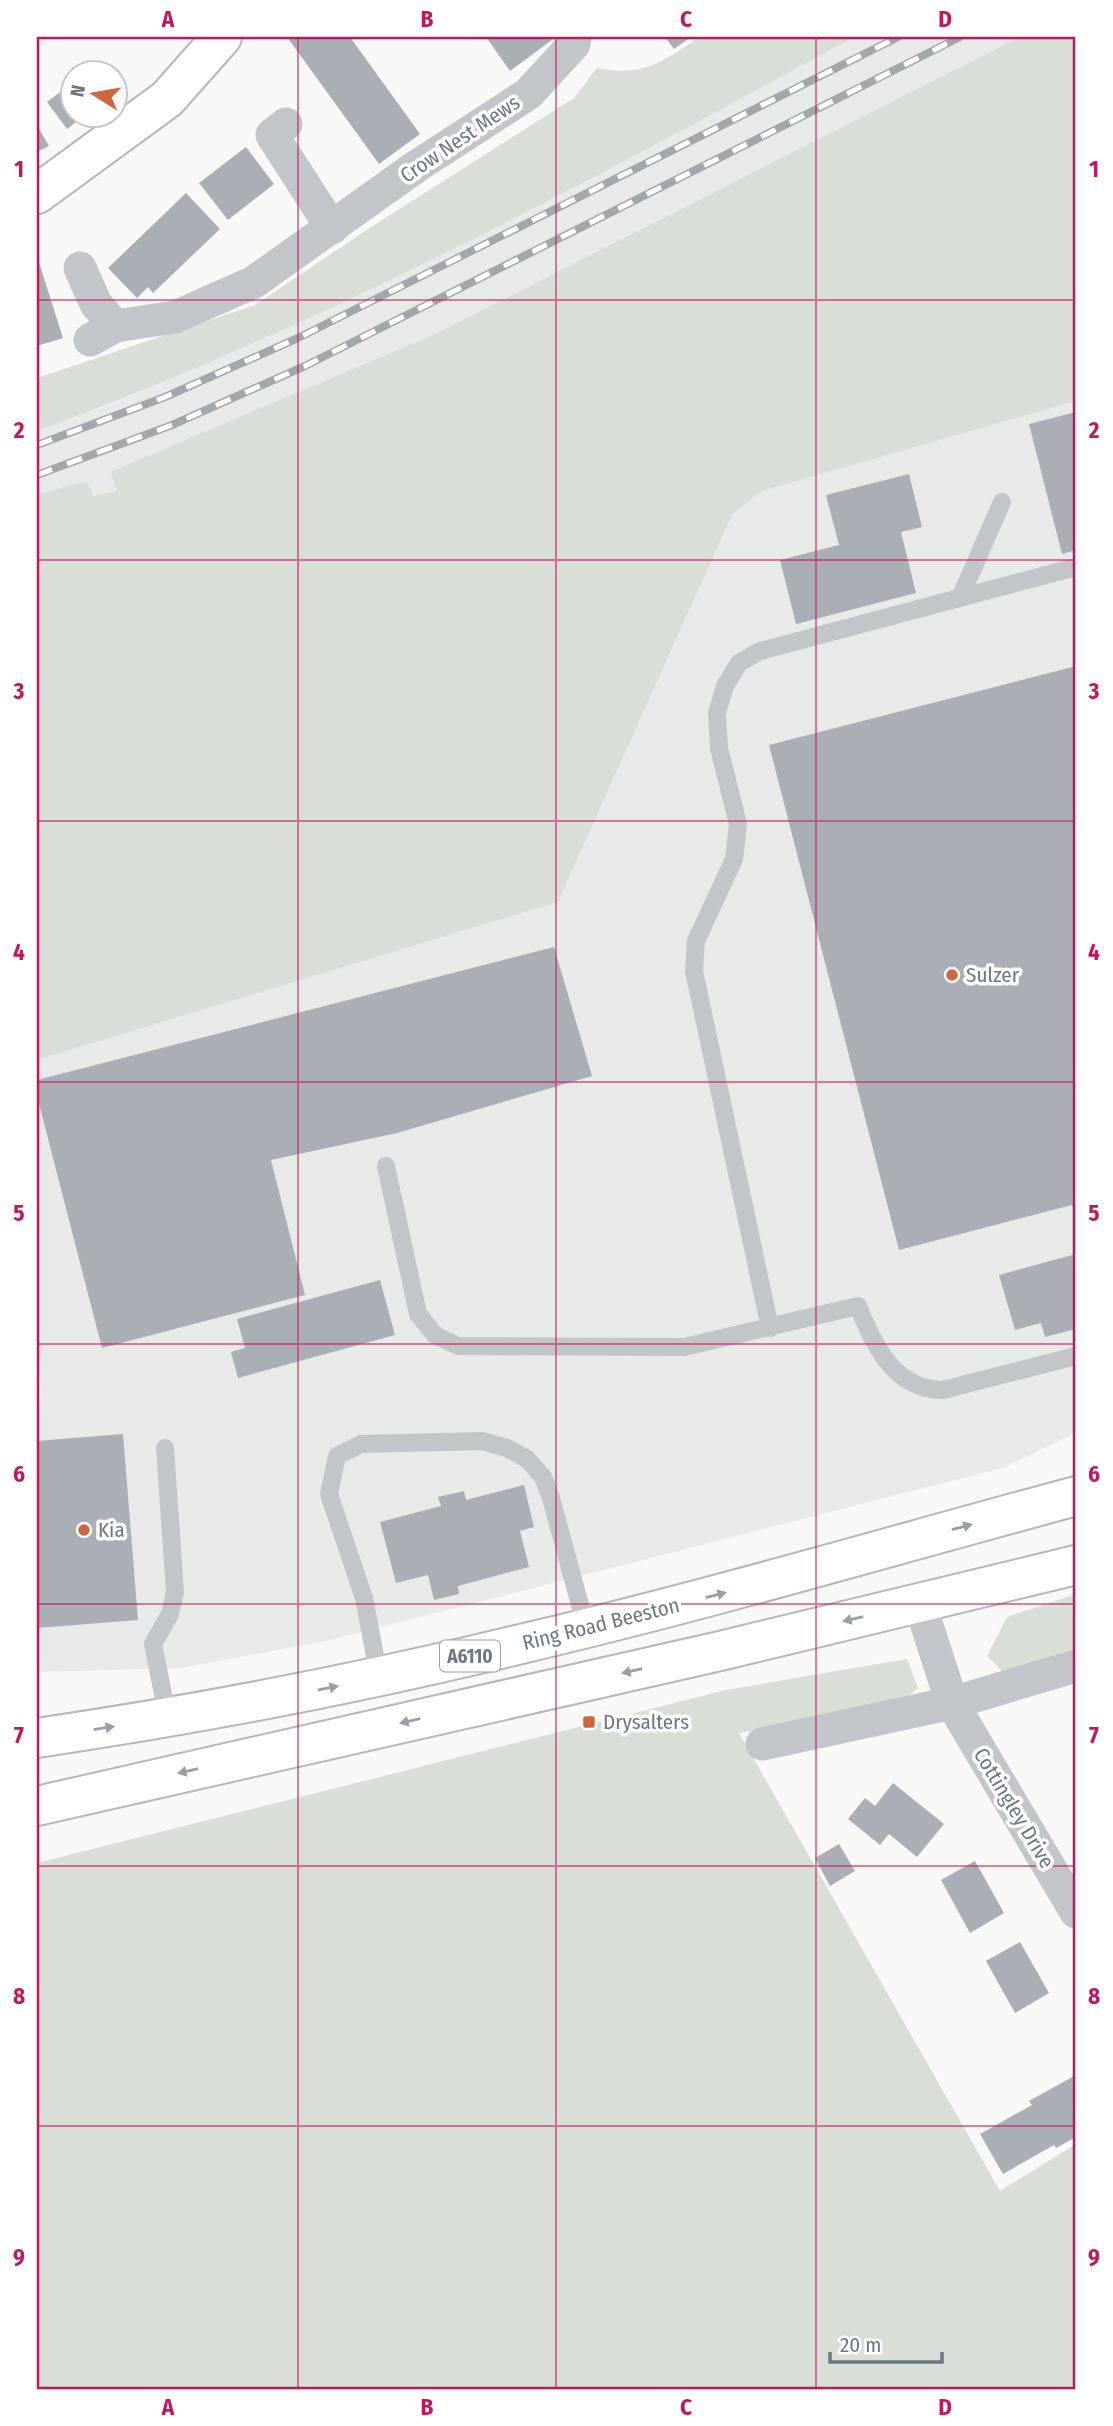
<svg xmlns="http://www.w3.org/2000/svg" width="1113" height="2426" font-family="'Fira Sans Condensed',sans-serif">
<rect width="100%" height="100%" fill="#f8f8f6"/>
<!-- built -->
<g fill="#e8eae9">
<polygon points="854,37 1019,37 435,334 111,472 118,489 92,496 87,481 37,494 37,431 114,403 256,343"/>
<polygon points="1076,401 1076,1433 1002,1468 326,1641 181,1668 37,1672 37,1404 42,1398 37,1353 37,1060 558,902 732,515 762,491"/>
</g>
<!-- green -->
<g fill="#d9ded7">
<path d="M700 37H854C588 182 322 327 37 431V378L255 305 368 229 574 98 597 68C645 77 661 62 700 37Z"/>
<polygon points="1019,37 1076,37 1076,401 762,491 732,515 558,902 37,1060 37,494 87,481 93,496 117,490 110,472 435,334"/>
<polygon points="1076,1594 1076,1654 1002,1671 987,1656 1007,1617"/>
<polygon points="907,1659 918,1688 892,1709 739,1733 1000,2191 1076,2144 1076,2389 37,2389 37,1863 726,1690"/>
</g>
<!-- building -->
<g fill="#a9afb5">
<polygon points="287,37 350,37 420,134 379,164"/>
<polygon points="486,37 556,37 510,71"/>
<polygon points="665,37 691,37 674,49"/>
<polygon points="101,61 110,74 85,74"/>
<polygon points="74,82 74,116 84,116 67,129 47,102"/>
<polygon points="37,125 49,146 37,152"/>
<polygon points="246,147 274,184 228,220 199,183"/>
<polygon points="186,193 220,229 153,293 148,287 137,298 108,268"/>
<polygon points="37,256 63,338 37,346"/>
<polygon points="1076,412 1076,550 1062,554 1029,424"/>
<polygon points="909,474 922,527 901,532 916,593 796,624 780,560 839,545 826,495"/>
<polygon points="1076,666 1076,1216 1072,1205 899,1250 769,745"/>
<polygon points="554,947 592,1076 397,1133 271,1160 305,1295 102,1348 37,1096 37,1080"/>
<polygon points="1076,1254 1076,1329 1045,1337 1041,1323 1015,1330 999,1275"/>
<polygon points="380,1280 395,1335 238,1378 231,1352 245,1348 237,1319"/>
<polygon points="123,1434 138,1620 37,1628 37,1441"/>
<polygon points="524,1485 534,1527 520,1531 529,1567 458,1586 459,1594 434,1600 428,1575 396,1583 380,1522 441,1506 438,1497 464,1491 466,1500"/>
<polygon points="893,1783 944,1824 917,1857 889,1834 880,1845 848,1819 865,1798 875,1806"/>
<polygon points="839,1844 855,1871 830,1886 815,1858"/>
<polygon points="975,1861 1004,1913 970,1933 941,1880"/>
<polygon points="1020,1942 1049,1993 1015,2013 986,1961"/>
<polygon points="1074,2076 1076,2137 1056,2148 1054,2145 1003,2174 980,2134 1032,2105 1029,2101"/>
</g>
<g fill="none" stroke-linecap="round" stroke-linejoin="round">
<!-- secondary casing -->
<g stroke="#b5b9bd" stroke-width="42">
<polyline id="secondary" points="37,194 167,99 222,37"/>
</g>
<!-- highway casing -->
<g stroke="#b5b8bb" stroke-width="42">
<g id="highway">
<path d="M37 1738C200 1714 361 1683 521 1644 708 1600 891 1546 1076 1496"/>
<polyline points="37,1806 720,1651 1076,1565"/>
</g>
</g>
<!-- lane -->
<g stroke="#c2c5c9" stroke-width="18">
<polyline points="960,598 1002,502"/>
<path d="M386 1166 418 1314 435 1335 458 1346 684 1347 858 1306C874 1346 895 1390 943 1390L1076 1356"/>
<polyline points="770,1328 694,971 696,941 734,859 738,824 719,748 717,713 725,686 739,663 760,651 1076,567"/>
<polyline points="165,1448 175,1592 170,1614 153,1644 168,1719"/>
<polyline points="379,1677 364,1598 329,1494 337,1456 361,1444 482,1441 507,1448 527,1459 543,1477 551,1498 586,1627"/>
</g>
<!-- street -->
<g stroke="#c2c5c9" stroke-width="33">
<polyline points="286,124 272,135 332,228"/>
<polyline points="80,268 96,304 115,326 90,340"/>
<polyline points="115,326 175,317 254,282 417,166 528,94 574,44 575,37"/>
<polyline points="920,1604 952,1703 1076,1912"/>
<polyline points="762,1744 952,1703 1076,1666"/>
</g>
<!-- secondary -->
<use href="#secondary" stroke="#fff" stroke-width="38"/>
<!-- highway -->
<use href="#highway" stroke="#fff" stroke-width="38"/>
<!-- rail casing -->
<g stroke="#a2a7ac" stroke-width="8">
<g id="rail">
<polyline points="37,445 165,397 298,338 898,37"/>
<polyline points="37,475 172,425 305,366 960,37"/>
</g>
</g>
<!-- rail -->
<use href="#rail" stroke="#fff" stroke-width="5" stroke-dasharray="16" stroke-linecap="butt"/>
</g>
<!-- one-way arrows -->
<defs><path id="oneway-solid" d="M-6-.8H1V-3.2L6.5 0L1 3.2V.8H-6Z" transform="scale(1.75)"/></defs>
<g fill="#97a0a8">
<use href="#oneway-solid" transform="translate(962 1527) rotate(-15)"/>
<use href="#oneway-solid" transform="translate(716 1595) rotate(-14)"/>
<use href="#oneway-solid" transform="translate(853 1619) rotate(167)"/>
<use href="#oneway-solid" transform="translate(632 1671) rotate(167)"/>
<use href="#oneway-solid" transform="translate(328 1688) rotate(-11)"/>
<use href="#oneway-solid" transform="translate(410 1721) rotate(167)"/>
<use href="#oneway-solid" transform="translate(104 1728) rotate(-9)"/>
<use href="#oneway-solid" transform="translate(188 1771) rotate(167)"/>
</g>
<!-- grid -->
<path fill="none" stroke="#c2185b" stroke-width="2" stroke-opacity="0.55" d="M298 37V2389M556 37V2389M816 37V2389M37 300H1076M37 560H1076M37 821H1076M37 1082H1076M37 1344H1076M37 1604H1076M37 1866H1076M37 2126H1076"/>
<!-- markers -->
<g fill="#ce6640" stroke="#fff" stroke-width="2.5">
<circle cx="952" cy="975" r="7"/>
<circle cx="84" cy="1530" r="7"/>
<rect x="582" y="1715" width="14" height="14" rx="3.5"/>
</g>
<g text-anchor="middle" stroke-width="7" stroke-linejoin="round" paint-order="stroke">
<!-- shield labels -->
<rect fill="#fff" stroke="#97a0a8" stroke-width="2" x="440" y="1640.5" width="60" height="31" rx="5"/>
<g font-size="19" font-weight="bold" fill="#6b7783">
<text x="470" y="1663">A6110</text>
</g>
<!-- street labels -->
<g font-size="21" fill="#6b7783" stroke="#fff">
<text transform="translate(460 139) rotate(-34)" y="7">Crow Nest Mews</text>
<text transform="translate(601 1624) rotate(-14)" y="7">Ring Road Beeston</text>
<text transform="translate(1014 1808) rotate(59)" y="7">Cottingley Drive</text>
</g>
<!-- poi labels -->
<g font-size="21" fill="#6b7783" stroke="#fff" text-anchor="start">
<text x="966" y="982">Sulzer</text>
<text x="98" y="1537">Kia</text>
<text x="603" y="1729">Drysalters</text>
</g>
</g>
<!-- border -->
<rect width="1113" height="2426" fill="none" stroke="#ffffff" stroke-width="77"/>
<!-- north arrow -->
<g transform="translate(94 94) rotate(281)"><circle r="33" fill="#ffffff" stroke="#c4c9cd" stroke-width="2"/>
<path d="M0-5L12 26L0 18L-12 26Z" fill="#ce6640"/>
<text y="-10" font-size="19" font-weight="bold" text-anchor="middle" fill="#6b7783">N</text>
</g>
<!-- scale -->
<path d="M830 2352v10h112v-10" fill="none" stroke="#6b7783" stroke-width="3.5"/>
<text x="840" y="2352" font-size="21" fill="#6b7783" stroke="#ffffff" stroke-width="5" paint-order="stroke">20 m</text>
<rect x="38" y="38" width="1036" height="2350" fill="none" stroke="#c2185b" stroke-width="2.5"/>
<g font-size="23" text-anchor="middle" font-weight="bold" fill="#c2185b">
<text x="168" y="27">A</text>
<text x="427" y="27">B</text>
<text x="686" y="27">C</text>
<text x="945" y="27">D</text>
<text x="19" y="177">1</text>
<text x="1094" y="177">1</text>
<text x="19" y="438">2</text>
<text x="1094" y="438">2</text>
<text x="19" y="699">3</text>
<text x="1094" y="699">3</text>
<text x="19" y="960">4</text>
<text x="1094" y="960">4</text>
<text x="19" y="1221">5</text>
<text x="1094" y="1221">5</text>
<text x="19" y="1482">6</text>
<text x="1094" y="1482">6</text>
<text x="19" y="1743">7</text>
<text x="1094" y="1743">7</text>
<text x="19" y="2004">8</text>
<text x="1094" y="2004">8</text>
<text x="19" y="2265">9</text>
<text x="1094" y="2265">9</text>
<text x="168" y="2415">A</text>
<text x="427" y="2415">B</text>
<text x="686" y="2415">C</text>
<text x="945" y="2415">D</text>
</g>
</svg>
